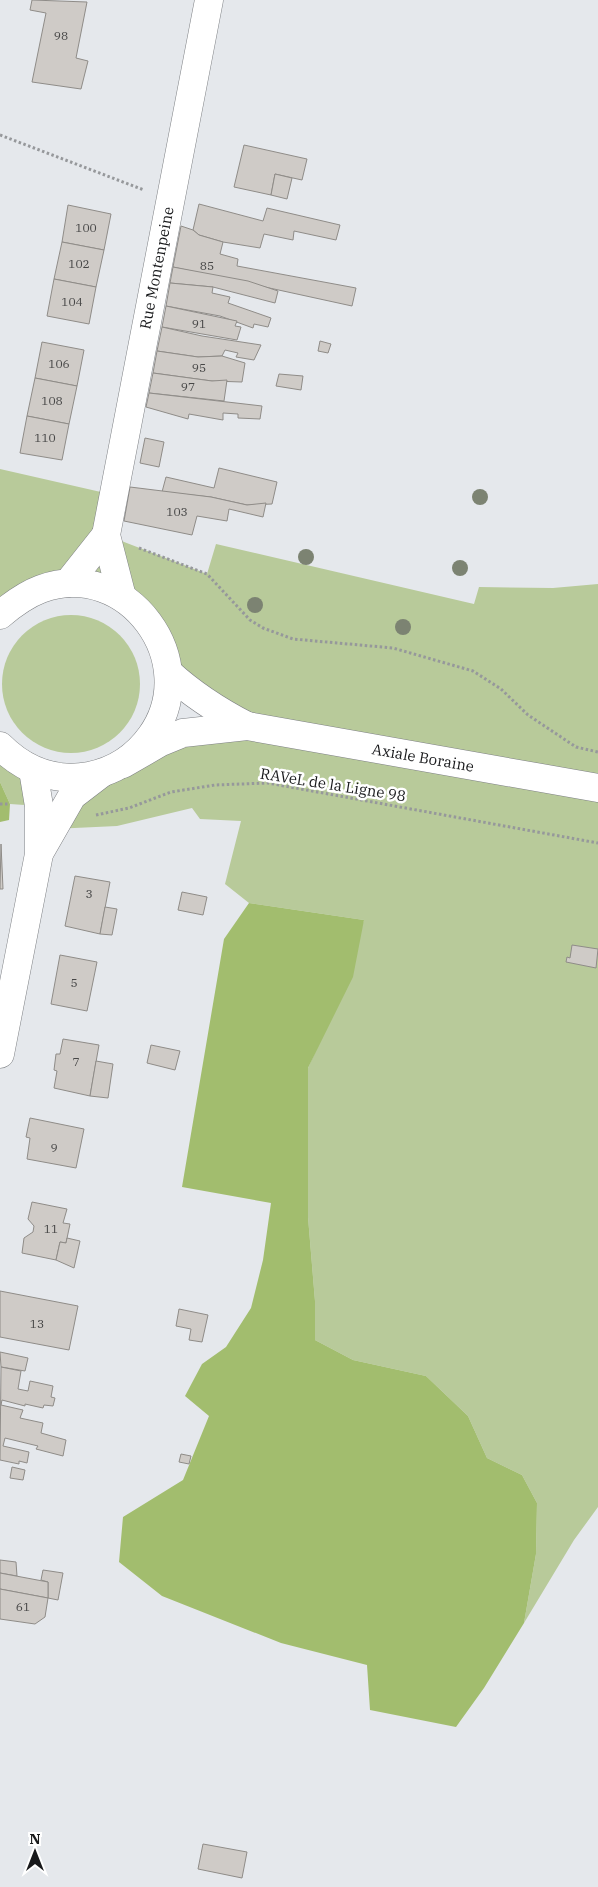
<svg xmlns="http://www.w3.org/2000/svg" width="598" height="1887" font-family="'IBM Plex Serif',serif">
<rect width="100%" height="100%" fill="#e5e8ec"/>
<!-- green -->
<g fill="#b8ca9a">
<polygon points="0,469 114,495 106,535 207,574 216,544 474,604 479,587 553,588 598,584 598,1507 574,1540 524,1623 536,1554 537,1503 522,1475 487,1458 468,1416 426,1376 353,1360 315,1340 315,1301 308,1217 308,1068 328,1024 364,920 249,903 225,884 241,821 200,819 192,808 117,826 53,829 72,796 183,733 215,709 162,643 95,586 0,615"/>
<circle cx="71" cy="684" r="69"/>
<polygon points="0,746 39,806 10,804 0,782"/>
</g>
<!-- forest -->
<g fill="#a2bd6e">
<polygon points="0,782 10,804 9,820 0,822"/>
<polygon points="249,903 364,920 353,977 308,1068 308,1217 315,1301 315,1340 353,1360 426,1376 468,1416 487,1458 522,1475 537,1503 536,1554 524,1623 484,1688 456,1727 370,1710 367,1665 281,1643 162,1596 119,1562 123,1517 183,1480 209,1416 185,1396 202,1364 226,1347 251,1308 263,1260 271,1203 182,1187 224,939"/>
</g>
<!-- building -->
<g fill="#cfcbc7" stroke="#8f8c88">
<polygon points="32,0 87,2 76,58 88,61 81,89 32,82 46,13 30,10"/>
<polygon points="244,145 307,159 302,180 275,174 271,195 234,187"/>
<polygon points="275,174 292,178 287,199 271,195"/>
<polygon points="199,204 263,221 267,208 340,225 336,240 294,231 293,240 264,234 260,248 223,242 199,235 193,230"/>
<polygon points="68,205 111,214 104,250 62,242"/>
<polygon points="181,226 193,230 199,235 223,242 220,254 238,259 237,266 356,288 352,306 173,267"/>
<polygon points="62,242 104,250 96,287 54,279"/>
<polygon points="173,267 248,281 278,291 275,303 213,287 170,283"/>
<polygon points="54,279 96,287 89,324 47,316"/>
<polygon points="170,283 213,287 212,293 230,297 228,303 271,318 268,327 254,324 253,328 220,316 166,306"/>
<polygon points="166,306 237,321 235,326 241,327 237,340 162,327"/>
<polygon points="162,327 202,336 261,345 254,360 236,357 238,353 225,350 222,356 198,357 157,351"/>
<polygon points="320,341 331,344 328,353 318,351"/>
<polygon points="42,342 84,350 77,386 35,378"/>
<polygon points="157,351 198,357 222,356 245,363 242,382 212,381 153,373"/>
<polygon points="153,373 212,381 227,380 224,401 149,393"/>
<polygon points="279,374 303,376 301,390 276,386"/>
<polygon points="35,378 77,386 69,424 27,416"/>
<polygon points="149,393 262,406 260,419 238,418 238,414 223,413 223,420 189,414 188,419 146,407"/>
<polygon points="27,416 69,424 62,460 20,453"/>
<polygon points="145,438 164,442 159,467 140,463"/>
<polygon points="219,468 277,482 272,504 247,505 211,497 162,492 166,477 214,488"/>
<polygon points="130,487 211,497 247,505 266,503 263,517 229,509 227,521 197,516 192,535 124,521"/>
<polygon points="1,844 3,889 0,889"/>
<polygon points="75,876 110,882 100,934 65,926"/>
<polygon points="182,892 207,897 203,915 178,910"/>
<polygon points="105,907 117,909 112,935 100,934"/>
<polygon points="572,945 598,949 596,968 566,962 567,957 570,958"/>
<polygon points="60,955 97,962 87,1011 51,1004"/>
<polygon points="63,1039 99,1045 90,1096 54,1088 57,1071 54,1070 56,1054 60,1054"/>
<polygon points="151,1045 180,1051 175,1070 147,1063"/>
<polygon points="96,1061 113,1064 108,1098 90,1096"/>
<polygon points="30,1118 84,1129 76,1168 27,1159 30,1138 26,1137"/>
<polygon points="32,1202 67,1209 63,1223 70,1224 66,1243 60,1242 56,1260 22,1253 24,1238 33,1232 34,1226 28,1219"/>
<polygon points="67,1238 80,1241 74,1268 56,1260 60,1242 66,1243"/>
<polygon points="0,1291 78,1306 69,1350 0,1337"/>
<polygon points="179,1309 208,1315 202,1342 189,1340 191,1329 176,1326"/>
<polygon points="0,1352 28,1358 25,1371 1,1367"/>
<polygon points="1,1367 21,1371 18,1389 28,1391 30,1381 53,1386 51,1397 55,1398 53,1406 44,1405 43,1408 25,1404 25,1406 2,1400 1,1405 23,1410 20,1418 43,1423 41,1433 66,1440 63,1456 36,1449 38,1446 5,1438 3,1446 29,1452 27,1463 19,1461 19,1464 0,1460"/>
<polygon points="181,1454 191,1456 189,1464 179,1462"/>
<polygon points="12,1467 25,1470 23,1480 10,1478"/>
<polygon points="0,1560 16,1562 17,1576 0,1573"/>
<polygon points="43,1570 63,1573 58,1600 48,1598 48,1582 41,1580"/>
<polygon points="0,1573 48,1582 48,1598 0,1589"/>
<polygon points="0,1589 48,1598 45,1617 35,1624 0,1619"/>
<polygon points="203,1844 247,1852 242,1878 198,1869"/>
</g>
<g fill="none" stroke-linecap="round" stroke-linejoin="round">
<!-- street casing -->
<g stroke="#7e8084" stroke-width="29">
<g id="street">
<polyline points="68,583 106,535"/>
<polyline points="122,597 106,535 209,0"/>
</g>
</g>
<!-- secondary casing -->
<g stroke="#7e8084" stroke-width="29">
<g id="secondary">
<polyline points="41,850 72,796 102,773"/>
<polyline points="0,1054 39,854 39,806 33,770"/>
</g>
</g>
<!-- primary casing -->
<g stroke="#7e8084" stroke-width="29">
<g id="primary">
<path d="M0 615C13 604 25 595 41 589 128 557 204 662 151 736 136 757 115 771 89 776 55 782 24 770 0 746"/>
<path d="M169 673C193 695 218 711 247 726"/>
<polyline points="123,764 161,742 183,733 247,726 598,788"/>
</g>
</g>
<!-- path -->
<g stroke="#96989b" stroke-width="3" stroke-dasharray="2.5 2.5" stroke-linecap="butt">
<polyline points="0,135 144,190"/>
<polyline points="139,548 207,574 250,620 263,628 293,639 393,648 473,671 501,689 528,715 576,747 598,752"/>
<polyline points="0,804 9,804"/>
<polyline points="96,815 129,808 171,792 215,785 268,783 598,843"/>
</g>
<!-- street -->
<use href="#street" stroke="#fff" stroke-width="28"/>
<!-- secondary -->
<use href="#secondary" stroke="#fff" stroke-width="28"/>
<!-- primary -->
<use href="#primary" stroke="#fff" stroke-width="28"/>
</g>
<!-- trees -->
<g fill="#7c8372">
<circle cx="480" cy="497" r="8"/>
<circle cx="306" cy="557" r="8"/>
<circle cx="460" cy="568" r="8"/>
<circle cx="255" cy="605" r="8"/>
<circle cx="403" cy="627" r="8"/>
</g>
<g text-anchor="middle" stroke-width="5" stroke-linejoin="round" paint-order="stroke">
<!-- number labels -->
<g font-size="12" fill="#464646">
<text x="61" y="40">98</text>
<text x="86" y="232">100</text>
<text x="79" y="268">102</text>
<text x="207" y="270">85</text>
<text x="72" y="306">104</text>
<text x="199" y="328">91</text>
<text x="59" y="368">106</text>
<text x="199" y="372">95</text>
<text x="188" y="391">97</text>
<text x="52" y="405">108</text>
<text x="45" y="442">110</text>
<text x="177" y="516">103</text>
<text x="89" y="898">3</text>
<text x="74" y="987">5</text>
<text x="76" y="1066">7</text>
<text x="54" y="1152">9</text>
<text x="51" y="1233">11</text>
<text x="37" y="1328">13</text>
<text x="23" y="1611">61</text>
</g>
<!-- street labels -->
<g font-size="15" fill="#18191b" stroke="#fff">
<text transform="translate(157 268) rotate(-79)" y="5">Rue Montenpeine</text>
<text transform="translate(423 758) rotate(10)" y="5">Axiale Boraine</text>
<text transform="translate(333 785) rotate(9)" y="5">RAVeL de la Ligne 98</text>
</g>
</g>
<!-- north arrow -->
<g transform="translate(35 1852)" stroke="#ffffff" stroke-width="4" paint-order="stroke">
<path d="M0-4L9 19L0 12L-9 19Z" fill="#18191b"/>
<text y="-8" font-size="14" font-weight="bold" text-anchor="middle" fill="#18191b">N</text>
</g>
</svg>
